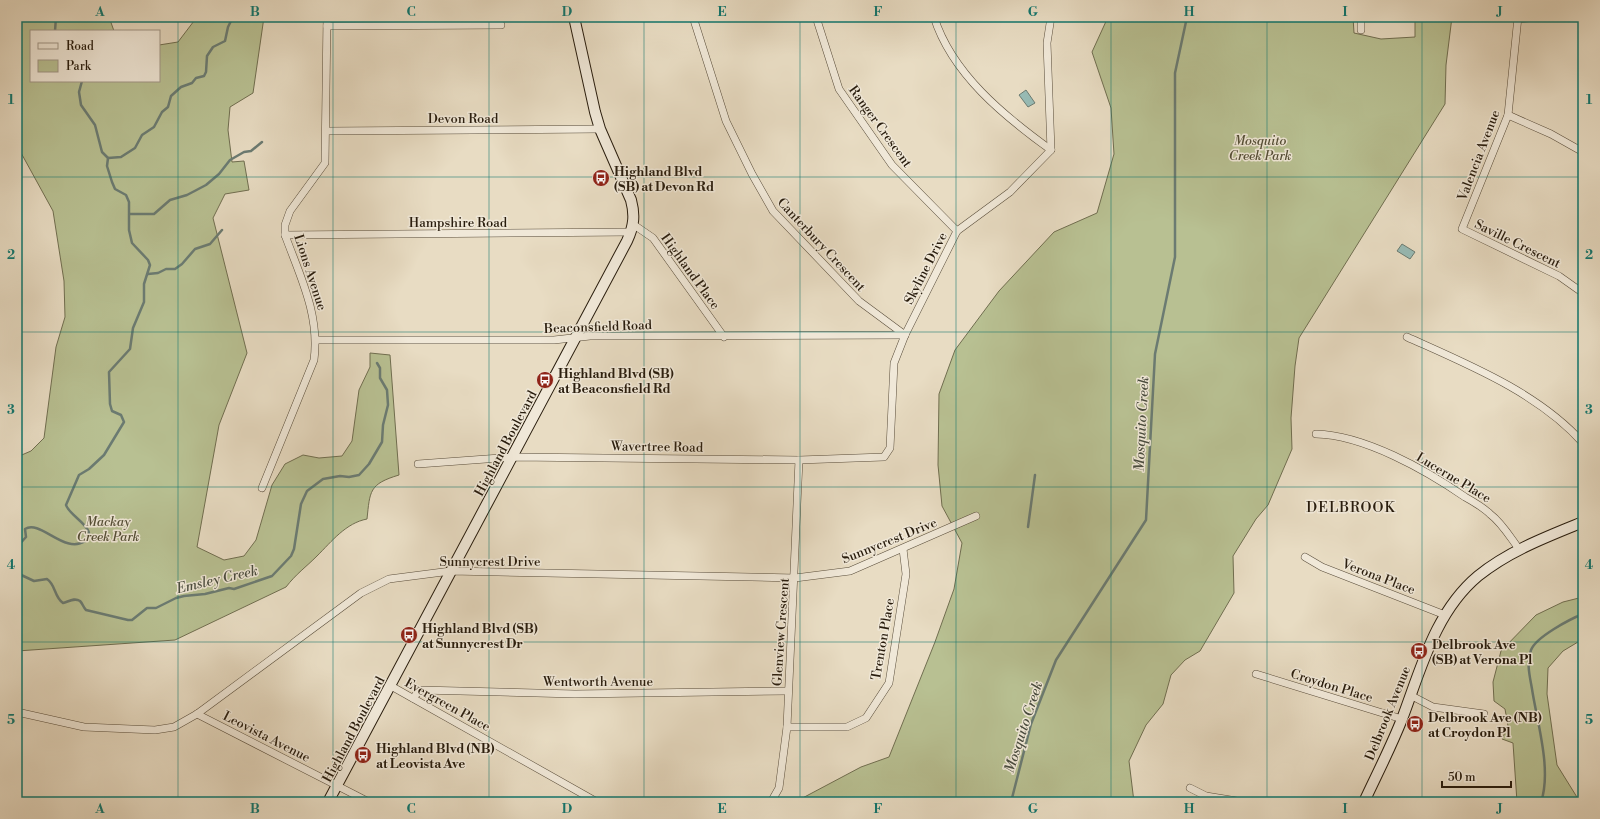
<svg xmlns="http://www.w3.org/2000/svg" width="1600" height="819" font-family="'Libre Bodoni',serif">
<rect width="100%" height="100%" fill="#e8dcc3"/>
<filter id="stains"><feTurbulence type="fractalNoise" baseFrequency=".005" numOctaves="4"/><feColorMatrix values="0 0 0 0 .2 0 0 0 0 .09 0 0 0 0 .02 0 0 0 .5 -.17"/></filter>
<radialGradient id="worn" r=".72"><stop offset=".6" stop-color="#630" stop-opacity="0"/><stop offset="1" stop-color="#630" stop-opacity=".3"/></radialGradient>
<!-- green -->
<g fill="#b8c092" stroke="#706e50">
<path d="M17 17H109L114 31H31V81H159V45L178 42 197 17H264L253 93 230 107 228 130 232 162 244 161 249 190 225 194 213 218 247 353 219 425 197 547 224 560 244 556 256 540 272 485 285 464 303 455 319 458 342 456 352 441 359 390 370 367V353L390 355 399 475C369 484 370 491 367 519 346 523 332 541 317 556 306 567 296 574 286 587L175 640 17 651V457L31 451 44 438 56 347 65 317 64 281 53 211 20 151 17 142Z"/>
<polygon points="1108,17 1353,17 1354,33 1381,39 1415,37 1415,17 1452,17 1446,65 1445,104 1299,338 1295,366 1291,418 1292,449 1268,505 1256,519 1233,556 1234,593 1200,651 1185,660 1171,675 1163,704 1146,725 1129,761 1134,802 795,802 861,767 889,757 935,642 954,589 962,543 942,506 938,465 939,394 955,350 999,291 1054,232 1097,213 1114,154 1111,108 1092,52"/>
<polygon points="1583,597 1583,639 1563,651 1548,668 1547,694 1557,765 1580,802 1517,802 1513,743 1502,739 1508,726 1505,709 1494,701 1493,682 1501,651 1536,615 1563,602"/>
</g>
<!-- water -->
<g fill="#97bbb5" stroke="#6b7b72">
<polygon points="1026,90 1035,103 1028,107 1019,95"/>
<polygon points="1402,244 1415,252 1410,259 1397,251"/>
</g>
<g fill="none" stroke-linecap="round" stroke-linejoin="round">
<!-- stream -->
<g stroke="#6b7b72" stroke-width="2.5">
<polyline points="55,31 56,17"/>
<polyline points="108,158 121,157 135,148 142,135 154,127 162,112 168,107 171,96 181,87 192,83 196,78 204,76 206,72 207,56 213,47 225,41 228,27 233,17"/>
<polyline points="130,214 154,214 170,200 187,195 206,185 219,174 230,160 244,152 251,151 262,142"/>
<polyline points="148,274 158,273 166,269 175,269 182,264 195,249 210,244 222,230"/>
<polyline points="1028,527 1035,475"/>
<path d="M17 547 26 537 25 529C40 519 65 555 85 541 100 530 69 516 66 505L79 475 89 469 104 455 124 422 121 415 112 411 110 404 109 372 130 349 133 328 144 302V284L150 265 148 260 132 243 129 230V202L126 195 115 189 112 182 107 166 108 158 102 152 95 125 81 105 79 92 82 81"/>
<path d="M17 573 34 581 47 579C56 585 54 597 63 603 68 602 74 597 80 601 83 604 83 607 86 610L128 620H132L147 608H156L176 598 184 596 205 594 229 588 234 589 272 576 291 556 294 549 301 504 307 491 323 479 340 476 349 477 359 475 369 464 382 442 383 425 388 405 387 390 380 378V368L377 363"/>
<polyline points="1011,802 1031,724 1056,660 1146,520 1155,354 1175,257 1175,73 1187,17"/>
<path d="M1541 802C1552 770 1537 722 1532 689 1530 677 1526 663 1531 650 1536 637 1570 619 1583 614"/>
</g>
<!-- street casing -->
<g stroke="#584c3a" stroke-width="8">
<g id="street">
<polyline points="693,17 726,121 752,174 773,211 859,301 905,335"/>
<polyline points="816,17 839,89 892,165 957,231"/>
<path d="M934 17C952 74 1004 116 1051 150"/>
<polyline points="1518,17 1508,115 1462,229 1559,276 1583,293"/>
<polyline points="1518,19 1537,17"/>
<polyline points="327,26 501,25"/>
<polyline points="1361,30 1361,17"/>
<polyline points="1508,115 1551,134 1583,152"/>
<polyline points="327,131 600,129"/>
<polyline points="634,225 653,238 724,337"/>
<polyline points="285,235 631,232"/>
<path d="M1407 337C1467 364 1539 393 1583 443"/>
<polyline points="316,340 554,340 590,336 905,335"/>
<path d="M1316 434C1364 435 1426 470 1465 497 1474 502 1483 507 1490 514 1502 523 1510 537 1519 549"/>
<polyline points="418,464 514,457 799,460 884,457 890,448 894,363 905,335 957,231 1010,192 1051,150 1047,43 1051,17"/>
<path d="M262 488 314 360C320 315 300 276 285 235V225L290 211 325 163 327 17"/>
<polyline points="1305,557 1322,567 1445,615"/>
<polyline points="1256,674 1402,719"/>
<polyline points="391,686 597,802"/>
<polyline points="1410,695 1433,707 1484,714"/>
<polyline points="413,698 420,690 575,694 788,691"/>
<polyline points="17,712 84,727 155,730 174,727 197,714 361,593 389,579 451,571 795,578 850,571 976,516"/>
<polyline points="197,714 369,802"/>
<polyline points="787,727 847,727 866,718 889,683 906,574 903,549"/>
<polyline points="1190,788 1206,796 1243,802"/>
<polyline points="710,802 737,802"/>
<polyline points="771,802 779,788 787,727 799,460"/>
</g>
</g>
<!-- secondary casing -->
<g stroke="#281c0d" stroke-width="12">
<g id="secondary">
<path d="M328 802 627 241C634 226 635 215 631 200L600 129 595 112 574 17"/>
<path d="M1364 802C1377 774 1391 747 1402 719 1421 669 1435 612 1478 576 1509 551 1546 537 1583 522"/>
</g>
</g>
<!-- street -->
<use href="#street" stroke="#f0e8d8" stroke-width="7"/>
<!-- secondary -->
<use href="#secondary" stroke="#f0e8d8" stroke-width="10"/>
</g>
<!-- grid -->
<path fill="none" stroke="#0f766e" stroke-width="1" stroke-opacity="0.55" d="M178 17V802M333 17V802M489 17V802M644 17V802M800 17V802M956 17V802M1111 17V802M1267 17V802M1422 17V802M17 177H1583M17 332H1583M17 487H1583M17 642H1583"/>
<!-- icons -->
<defs>
<g id="bus-disc" transform="scale(0.9)"><circle r="9.5" fill="#8f2418" stroke="#f0e8d8"/><path d="M-5-6H5V4H4V6H2V4H-2V6H-4V4H-5ZM-3.5-4V0h7V-4ZM-3.5 1.2v1.5H-2V1.2ZM2 1.2v1.5H3.5V1.2Z" fill="#fff"/></g>
</defs>
<g fill-rule="evenodd">
<use href="#bus-disc" x="601" y="178"/>
<use href="#bus-disc" x="545" y="380"/>
<use href="#bus-disc" x="409" y="635"/>
<use href="#bus-disc" x="1419" y="651"/>
<use href="#bus-disc" x="1415" y="724"/>
<use href="#bus-disc" x="363" y="755"/>
</g>
<g text-anchor="middle" stroke-width="3" stroke-linejoin="round" paint-order="stroke">
<!-- street labels -->
<g font-size="13" fill="#281c0d" stroke="#f0e8d8">
<text x="463" y="123">Devon Road</text>
<text transform="translate(881 126) rotate(54)" y="5">Ranger Crescent</text>
<text transform="translate(1478 155) rotate(-69)" y="5">Valencia Avenue</text>
<text x="458" y="227">Hampshire Road</text>
<text transform="translate(1518 243) rotate(26)" y="5">Saville Crescent</text>
<text transform="translate(822 244) rotate(47)" y="5">Canterbury Crescent</text>
<text transform="translate(925 268) rotate(-63)" y="5">Skyline Drive</text>
<text transform="translate(691 271) rotate(54)" y="5">Highland Place</text>
<text transform="translate(311 272) rotate(72)" y="5">Lions Avenue</text>
<text transform="translate(598 326) rotate(-2)" y="5">Beaconsfield Road</text>
<text transform="translate(505 443) rotate(-62)" y="5">Highland Boulevard</text>
<text transform="translate(657 446) rotate(1)" y="5">Wavertree Road</text>
<text transform="translate(1454 477) rotate(31)" y="5">Lucerne Place</text>
<text transform="translate(889 540) rotate(-22)" y="5">Sunnycrest Drive</text>
<text x="490" y="566">Sunnycrest Drive</text>
<text transform="translate(1379 576) rotate(21)" y="5">Verona Place</text>
<text transform="translate(780 632) rotate(-86)" y="5">Glenview Crescent</text>
<text transform="translate(882 639) rotate(-80)" y="5">Trenton Place</text>
<text x="598" y="686">Wentworth Avenue</text>
<text transform="translate(1332 685) rotate(17)" y="5">Croydon Place</text>
<text transform="translate(448 704) rotate(29)" y="5">Evergreen Place</text>
<text transform="translate(1387 713) rotate(-68)" y="5">Delbrook Avenue</text>
<text transform="translate(353 729) rotate(-62)" y="5">Highland Boulevard</text>
<text transform="translate(267 736) rotate(27)" y="5">Leovista Avenue</text>
</g>
<!-- park labels -->
<g font-size="13" font-style="italic" fill="#534d35" stroke="#f0e8d8">
<text x="1260" y="145">Mosquito<tspan x="1260" dy="15">Creek Park</tspan></text>
<text x="108" y="526">Mackay<tspan x="108" dy="15">Creek Park</tspan></text>
</g>
<!-- poi labels -->
<g font-size="13" font-weight="bold" fill="#281c0d" stroke="#f0e8d8" text-anchor="start">
<text x="614" y="176">Highland Blvd<tspan x="614" dy="15">(SB) at Devon Rd</tspan></text>
<text x="558" y="378">Highland Blvd (SB)<tspan x="558" dy="15">at Beaconsfield Rd</tspan></text>
<text x="422" y="633">Highland Blvd (SB)<tspan x="422" dy="15">at Sunnycrest Dr</tspan></text>
<text x="1432" y="649">Delbrook Ave<tspan x="1432" dy="15">(SB) at Verona Pl</tspan></text>
<text x="1428" y="722">Delbrook Ave (NB)<tspan x="1428" dy="15">at Croydon Pl</tspan></text>
<text x="376" y="753">Highland Blvd (NB)<tspan x="376" dy="15">at Leovista Ave</tspan></text>
</g>
<!-- water labels -->
<g font-size="14" font-style="italic" fill="#494c3f" stroke="#f0e8d8">
<text transform="translate(1141 424) rotate(-87)" y="5">Mosquito Creek</text>
<text transform="translate(217 579) rotate(-13)" y="5">Emsley Creek</text>
<text transform="translate(1023 727) rotate(-72)" y="5">Mosquito Creek</text>
</g>
<!-- neighbourhood labels -->
<g font-size="14" letter-spacing="1" fill="#281c0d" stroke="#f0e8d8">
<text x="1351" y="512">DELBROOK</text>
</g>
</g>
<!-- margin -->
<rect width="1600" height="819" fill="none" stroke="#e8dcc3" stroke-width="44"/>
<!-- legend -->
<rect x="30" y="30" width="130" height="52" fill="#f0e8d8" stroke="#a09687"/>
<rect x="38" y="43" width="20" height="6" fill="#f0e8d8" stroke="#a09687"/>
<text x="66" y="50" font-size="12" fill="#281c0d">Road</text>
<rect x="38" y="60" width="20" height="12" fill="#b8c092" stroke="#a09687"/>
<text x="66" y="70" font-size="12" fill="#281c0d">Park</text>
<!-- scale -->
<path d="M1442 781v6h69v-6" fill="none" stroke="#281c0d" stroke-width="2"/>
<text x="1448" y="781" font-size="12" fill="#281c0d" stroke="#f0e8d8" stroke-width="3" paint-order="stroke">50 m</text>
<rect x="22" y="22" width="1556" height="775" fill="none" stroke="#0f766e" stroke-width="1.5"/>
<g font-size="13" text-anchor="middle" font-weight="bold" fill="#0f766e">
<text x="100" y="16">A</text>
<text x="255" y="16">B</text>
<text x="411" y="16">C</text>
<text x="567" y="16">D</text>
<text x="722" y="16">E</text>
<text x="878" y="16">F</text>
<text x="1033" y="16">G</text>
<text x="1189" y="16">H</text>
<text x="1345" y="16">I</text>
<text x="1500" y="16">J</text>
<text x="11" y="104">1</text>
<text x="1589" y="104">1</text>
<text x="11" y="259">2</text>
<text x="1589" y="259">2</text>
<text x="11" y="414">3</text>
<text x="1589" y="414">3</text>
<text x="11" y="569">4</text>
<text x="1589" y="569">4</text>
<text x="11" y="724">5</text>
<text x="1589" y="724">5</text>
<text x="100" y="813">A</text>
<text x="255" y="813">B</text>
<text x="411" y="813">C</text>
<text x="567" y="813">D</text>
<text x="722" y="813">E</text>
<text x="878" y="813">F</text>
<text x="1033" y="813">G</text>
<text x="1189" y="813">H</text>
<text x="1345" y="813">I</text>
<text x="1500" y="813">J</text>
</g>
<rect width="100%" height="100%" filter="url(#stains)"/>
<rect width="100%" height="100%" fill="url(#worn)"/>
</svg>
